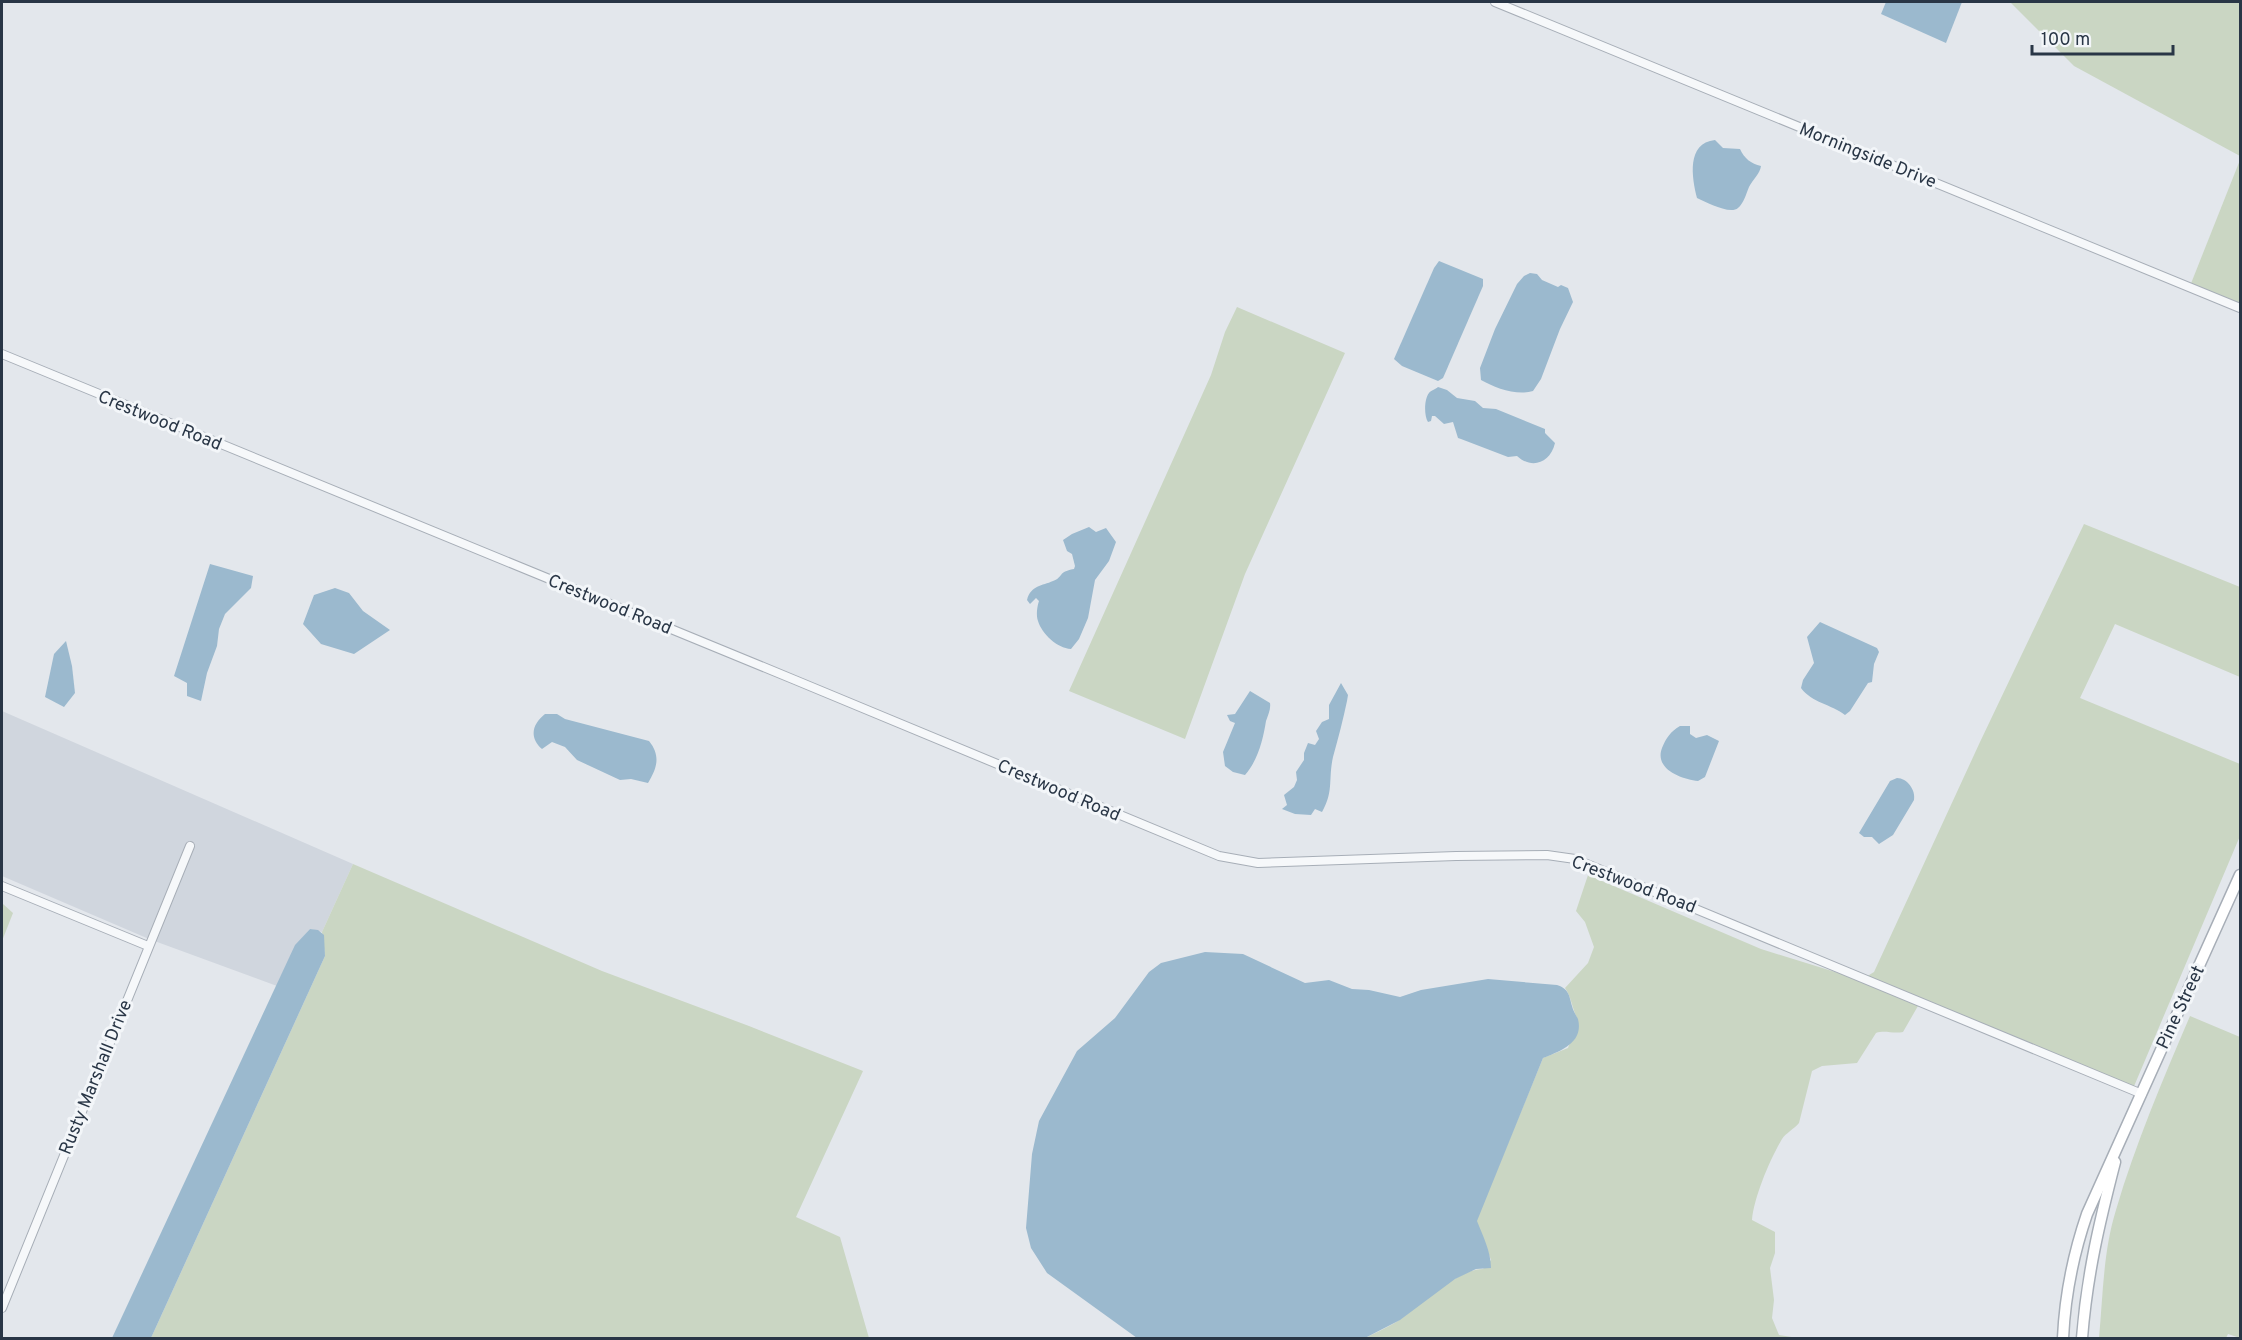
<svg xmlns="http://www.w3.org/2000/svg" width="2242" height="1340" font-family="Overpass,sans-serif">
<rect width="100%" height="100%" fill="#e3e7ec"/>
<!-- built -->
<polygon fill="#d0d6de" points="2,711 353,864 322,932 310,929 296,945 277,986 149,939 2,876"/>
<!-- green -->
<g fill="#cad6c3">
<polygon points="2010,2 2240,2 2240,156 2074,66"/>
<polygon points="2240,160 2240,307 2190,286"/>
<polygon points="1237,307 1345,353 1245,574 1185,739 1069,691 1211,375 1225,332"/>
<path d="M2084 524 2240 587V677L2115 624 2080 698 2240 764V836L2132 1091 1922 999 1903 1032C1893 1034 1885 1030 1876 1033L1857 1063 1822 1066 1812 1071 1799 1123C1794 1129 1786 1133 1782 1139 1770 1159 1754 1197 1752 1220L1775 1232V1253L1770 1268 1774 1300 1772 1318 1779 1335 1798 1338H1365C1377 1332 1391 1326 1402 1318 1423 1303 1458 1269 1483 1269L1491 1260 1476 1221 1543 1058 1568 1048 1578 1020C1572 1009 1572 998 1565 988L1588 963 1594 947 1585 922 1576 911 1588 875 1761 949 1861 980 1874 972 1980 742Z"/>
<polygon points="353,864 602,971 749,1026 863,1071 796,1217 840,1237 869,1338 151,1338 325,956 322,932"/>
<polygon points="3,904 13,913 2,941 2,908"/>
<path d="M2190 1016 2240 1037V1338L2228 1334 2226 1338H2099C2103 1296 2103 1252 2116 1210 2135 1145 2163 1079 2190 1016Z"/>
</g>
<!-- water -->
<g fill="#9bb9ce">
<polygon points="1886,2 1962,2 1946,43 1881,14"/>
<path d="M1715 140 1723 148 1740 149C1744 158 1751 164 1761 166 1760 174 1753 179 1749 187 1746 194 1744 203 1738 208 1730 215 1706 202 1697 198 1692 178 1686 143 1715 140Z"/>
<polygon points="1439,261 1483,279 1483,286 1443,378 1438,381 1402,366 1394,359 1434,268"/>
<path d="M1530 273 1537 274 1542 280 1558 287 1561 285 1568 288 1573 302 1560 329 1541 379 1533 391C1517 396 1495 388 1481 380L1480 368 1495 329 1517 284 1524 276Z"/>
<path d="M1438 387 1447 390 1457 398 1475 401 1483 408 1496 409 1545 429V433L1555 443C1550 464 1531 469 1517 456L1508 457 1461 439 1458 438 1453 422 1444 424 1435 416H1432L1431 421 1428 422C1424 416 1424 399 1429 393 1430 391 1436 389 1438 387Z"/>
<path d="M1089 527 1096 532 1106 528 1116 542 1109 561 1095 580 1088 618 1079 639 1071 649C1057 648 1042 634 1038 621 1036 615 1037 607 1039 601L1036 598 1030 604 1027 600C1031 585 1042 586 1053 581 1064 577 1057 572 1074 569L1075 566 1072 554 1067 551 1063 540 1072 534Z"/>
<polygon points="210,564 253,576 251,588 225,614 219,629 217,646 207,673 201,701 187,696 187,683 174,676"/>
<polygon points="335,588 349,593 363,611 390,630 354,654 321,644 303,624 314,595"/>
<path d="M1820 622 1877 648 1879 652 1874 664 1872 682 1868 683 1850 711 1845 715C1831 704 1812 703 1801 688L1803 680 1814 663 1807 637Z"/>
<polygon points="66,641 72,666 75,693 64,707 45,697 54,654"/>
<path d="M1341 683 1348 695 1347 701C1343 720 1338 739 1333 757 1328 780 1334 791 1322 812L1315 809 1311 815 1295 814 1282 809 1287 805 1284 795 1294 787 1297 780 1296 772 1304 760V753L1308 743 1315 745 1319 739 1316 731 1322 722 1329 719V705Z"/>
<path d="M1250 691 1270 703C1271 709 1268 715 1266 721 1263 740 1258 760 1245 775L1233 772 1225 766 1223 752 1235 723 1230 721 1227 715 1235 714Z"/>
<path d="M545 714H557L565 719 649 741C661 756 657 768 648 783L631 779 620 780 577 760 565 747 552 742 542 749C529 738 532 724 545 714Z"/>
<path d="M1680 726H1690V734L1696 738 1707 735 1719 741 1705 777 1698 781C1681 779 1654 769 1662 748 1666 738 1671 731 1680 726Z"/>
<path d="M1897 778C1907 778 1916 790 1914 800L1893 835 1879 844 1872 837H1864L1859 833 1890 781Z"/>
<polygon points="310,929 318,930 324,935 325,956 151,1338 112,1338 295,945"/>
<path d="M1205 952 1243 954 1305 983 1329 980 1352 989 1369 990 1400 997 1421 990 1488 979 1557 985C1569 989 1569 995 1572 1006 1573 1011 1576 1015 1578 1019 1584 1043 1560 1051 1543 1058L1477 1221C1483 1236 1491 1252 1491 1268L1476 1269 1455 1279 1400 1320 1365 1338H1137L1047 1273 1031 1248 1026 1228 1032 1154 1039 1121 1077 1051 1115 1018 1149 972 1161 963Z"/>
</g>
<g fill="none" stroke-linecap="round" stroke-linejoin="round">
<!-- street casing -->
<g stroke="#a7aeb7" stroke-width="10">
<g id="street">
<polyline points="1495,2 2240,308"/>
<polyline points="2,354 795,680 1219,856 1258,863 1456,856 1547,855 1575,859 2142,1094"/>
<polyline points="2,886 148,946"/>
<polyline points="2,1308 190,846"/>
</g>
</g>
<!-- secondary casing -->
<g stroke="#a7aeb7" stroke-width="13">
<g id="secondary">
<path d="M2063 1338C2065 1295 2073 1255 2087 1214L2240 875"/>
<path d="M2082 1338C2087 1275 2099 1224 2115 1162"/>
</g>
</g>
<!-- street -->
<use href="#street" stroke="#f6f8fa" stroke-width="8"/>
<!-- secondary -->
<use href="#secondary" stroke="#fff" stroke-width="10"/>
</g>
<g text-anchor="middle" stroke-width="6" stroke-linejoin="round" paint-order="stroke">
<!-- street labels -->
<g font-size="18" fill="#293646" stroke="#f3f6f9">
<text transform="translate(1868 155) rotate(22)" y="6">Morningside Drive</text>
<text transform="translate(160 420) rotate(22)" y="6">Crestwood Road</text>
<text transform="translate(610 604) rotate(22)" y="6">Crestwood Road</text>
<text transform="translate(1059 790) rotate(23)" y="6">Crestwood Road</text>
<text transform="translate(1634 884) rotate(21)" y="6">Crestwood Road</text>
<text transform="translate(2180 1007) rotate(-65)" y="6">Pine Street</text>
<text transform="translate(95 1077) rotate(-68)" y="6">Rusty Marshall Drive</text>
</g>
</g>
<!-- border -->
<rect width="2242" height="1340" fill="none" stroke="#293646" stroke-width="6"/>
<!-- scale -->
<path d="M2032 45v9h141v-9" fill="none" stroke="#293646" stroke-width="3"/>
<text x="2041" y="45" font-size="18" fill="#293646" stroke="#f3f6f9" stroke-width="4.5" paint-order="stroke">100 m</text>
</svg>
